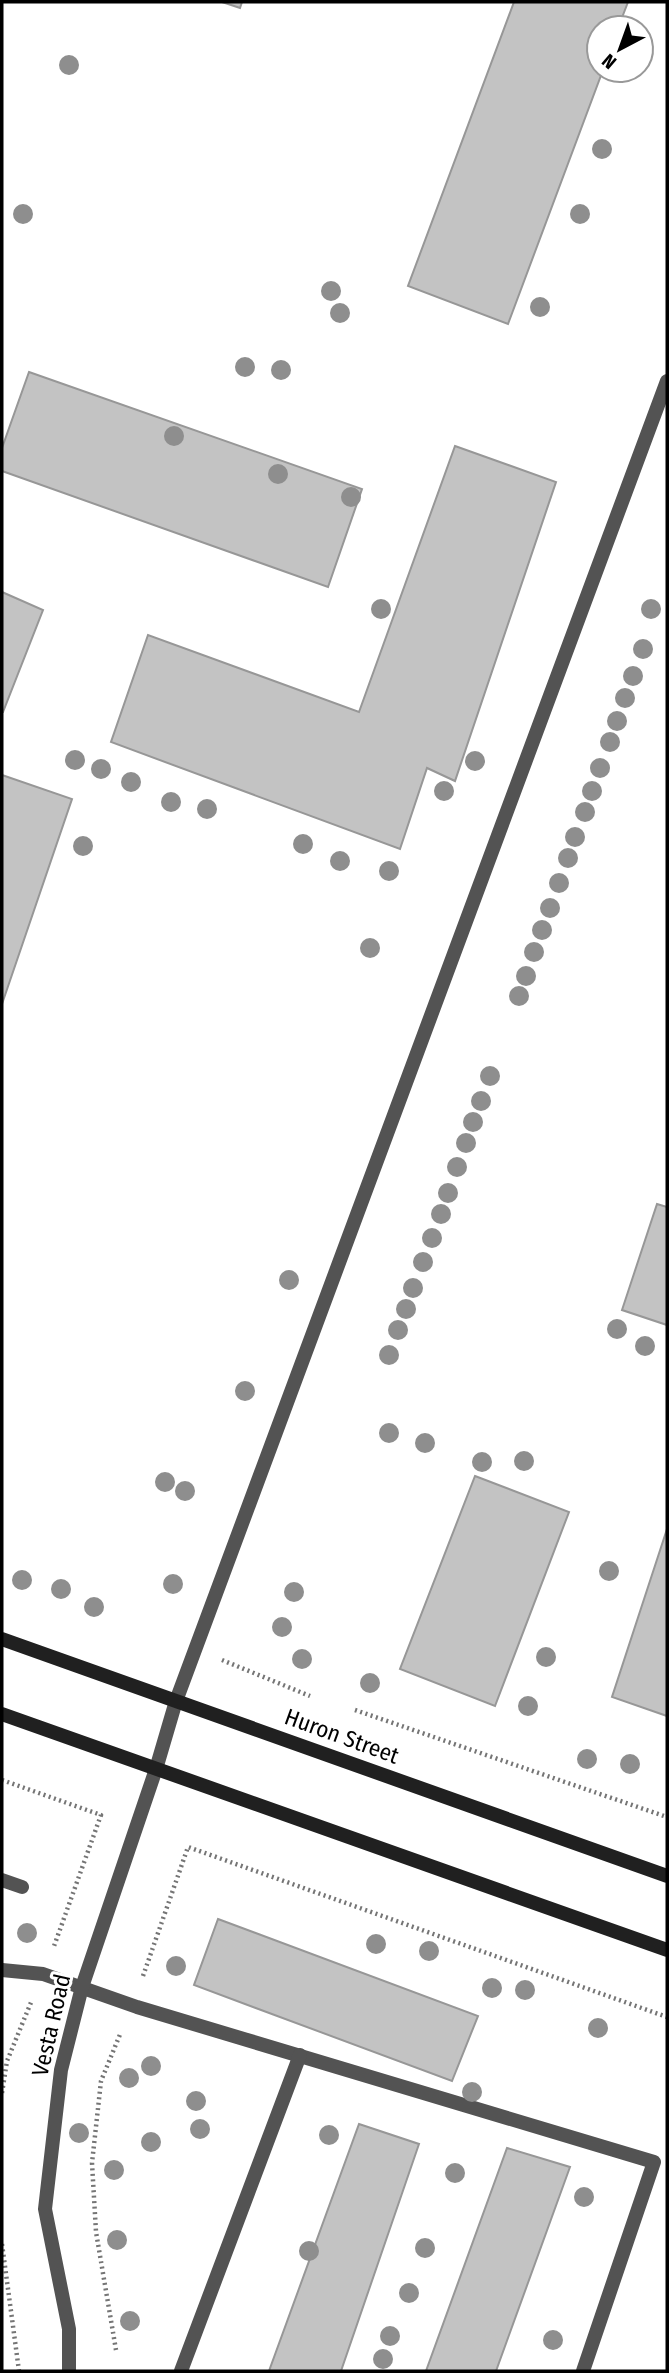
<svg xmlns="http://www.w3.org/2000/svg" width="669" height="2373" font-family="'Fira Sans Condensed',sans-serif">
<rect width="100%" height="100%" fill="#fff"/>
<!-- building -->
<g fill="#c3c3c3" stroke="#979797" stroke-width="2">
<polygon points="222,2 242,2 240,8"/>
<polygon points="514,2 628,2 618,28 599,28 599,70 603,70 508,324 408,286"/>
<polygon points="29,372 362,489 328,587 2,471 2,448"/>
<polygon points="455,446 556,482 455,781 427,768 400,849 111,742 148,635 359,712"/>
<polygon points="2,592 43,610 3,712 2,712"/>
<polygon points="2,775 72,799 2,1004"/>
<polygon points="657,1204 667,1207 667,1325 622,1310"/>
<polygon points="475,1476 569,1512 495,1706 400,1669"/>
<polygon points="667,1529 667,1716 612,1697"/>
<polygon points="218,1919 478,2016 452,2081 194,1985"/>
<polygon points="359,2124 419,2144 341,2371 269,2371"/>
<polygon points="507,2148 570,2167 496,2371 426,2371"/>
</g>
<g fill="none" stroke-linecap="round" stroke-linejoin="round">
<!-- path -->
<g stroke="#757575" stroke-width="4.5" stroke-dasharray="2 3.5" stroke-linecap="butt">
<polyline points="222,1660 310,1696"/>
<polyline points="355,1710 667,1817"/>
<polyline points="2,1780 101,1815 53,1949"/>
<polyline points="143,1976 188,1847 667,2017"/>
<polyline points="2,2093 7,2061 32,2000"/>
<polyline points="2,2244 19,2371"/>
<polyline points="116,2350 96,2232 92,2163 101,2081 121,2032"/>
</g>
<!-- service -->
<g stroke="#535353" stroke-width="14">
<polyline points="176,1701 667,381"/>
<polyline points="2,1880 22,1887"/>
<polyline points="2,1970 43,1974 137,2007 654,2162 583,2371"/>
<polyline points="181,2371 300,2055"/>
</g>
<!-- minor -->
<polyline stroke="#535353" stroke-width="14" points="69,2371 69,2329 45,2209 61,2070 82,1987 156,1769 176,1701"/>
<!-- secondary -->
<g stroke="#202020" stroke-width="14">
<polyline points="2,1639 667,1876"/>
<polyline points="2,1714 667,1950"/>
</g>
</g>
<!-- trees -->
<g fill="#8e8e8e">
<circle cx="69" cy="65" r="10"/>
<circle cx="602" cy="149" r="10"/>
<circle cx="23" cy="214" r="10"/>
<circle cx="580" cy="214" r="10"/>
<circle cx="331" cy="291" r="10"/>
<circle cx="540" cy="307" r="10"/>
<circle cx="340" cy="313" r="10"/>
<circle cx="245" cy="367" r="10"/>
<circle cx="281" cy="370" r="10"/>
<circle cx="174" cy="436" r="10"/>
<circle cx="278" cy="474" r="10"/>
<circle cx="351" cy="497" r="10"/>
<circle cx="381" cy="609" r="10"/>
<circle cx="651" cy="609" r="10"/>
<circle cx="643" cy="649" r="10"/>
<circle cx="633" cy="676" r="10"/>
<circle cx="625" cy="698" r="10"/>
<circle cx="617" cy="721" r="10"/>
<circle cx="610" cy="742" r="10"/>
<circle cx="75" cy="760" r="10"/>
<circle cx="475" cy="761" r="10"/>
<circle cx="600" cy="768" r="10"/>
<circle cx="101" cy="769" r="10"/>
<circle cx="131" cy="782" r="10"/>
<circle cx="444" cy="791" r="10"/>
<circle cx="592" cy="791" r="10"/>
<circle cx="171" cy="802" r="10"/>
<circle cx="207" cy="809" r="10"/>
<circle cx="585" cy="812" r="10"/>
<circle cx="575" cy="837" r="10"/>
<circle cx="303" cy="844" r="10"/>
<circle cx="83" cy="846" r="10"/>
<circle cx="568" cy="858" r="10"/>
<circle cx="340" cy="861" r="10"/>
<circle cx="389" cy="871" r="10"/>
<circle cx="559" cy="883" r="10"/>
<circle cx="550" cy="908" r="10"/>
<circle cx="542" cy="930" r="10"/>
<circle cx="370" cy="948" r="10"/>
<circle cx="534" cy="952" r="10"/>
<circle cx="526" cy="976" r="10"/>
<circle cx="519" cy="996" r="10"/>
<circle cx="490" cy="1076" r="10"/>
<circle cx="481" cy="1101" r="10"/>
<circle cx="473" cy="1122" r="10"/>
<circle cx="466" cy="1143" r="10"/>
<circle cx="457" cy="1167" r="10"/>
<circle cx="448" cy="1193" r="10"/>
<circle cx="441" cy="1214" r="10"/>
<circle cx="432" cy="1238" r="10"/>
<circle cx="423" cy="1262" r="10"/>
<circle cx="289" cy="1280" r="10"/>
<circle cx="413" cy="1288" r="10"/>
<circle cx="406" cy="1309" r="10"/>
<circle cx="617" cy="1329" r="10"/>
<circle cx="398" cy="1330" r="10"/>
<circle cx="645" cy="1346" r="10"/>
<circle cx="389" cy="1355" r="10"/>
<circle cx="245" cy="1391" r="10"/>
<circle cx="389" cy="1433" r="10"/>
<circle cx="425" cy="1443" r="10"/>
<circle cx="524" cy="1461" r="10"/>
<circle cx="482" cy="1462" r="10"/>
<circle cx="165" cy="1482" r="10"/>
<circle cx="185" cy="1491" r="10"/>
<circle cx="609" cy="1571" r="10"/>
<circle cx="22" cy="1580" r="10"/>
<circle cx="173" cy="1584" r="10"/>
<circle cx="61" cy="1589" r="10"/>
<circle cx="294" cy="1592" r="10"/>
<circle cx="94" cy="1607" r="10"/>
<circle cx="282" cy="1627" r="10"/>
<circle cx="546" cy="1657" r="10"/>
<circle cx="302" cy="1659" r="10"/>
<circle cx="370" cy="1683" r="10"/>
<circle cx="528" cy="1706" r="10"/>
<circle cx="587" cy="1759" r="10"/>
<circle cx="630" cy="1764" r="10"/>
<circle cx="27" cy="1933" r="10"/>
<circle cx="376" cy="1944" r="10"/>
<circle cx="429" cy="1951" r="10"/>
<circle cx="176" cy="1966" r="10"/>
<circle cx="492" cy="1988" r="10"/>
<circle cx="525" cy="1990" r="10"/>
<circle cx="598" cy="2028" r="10"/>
<circle cx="151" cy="2066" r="10"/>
<circle cx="129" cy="2078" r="10"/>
<circle cx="472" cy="2092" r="10"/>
<circle cx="196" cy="2101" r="10"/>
<circle cx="200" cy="2129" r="10"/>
<circle cx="79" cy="2133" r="10"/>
<circle cx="329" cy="2135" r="10"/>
<circle cx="151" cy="2142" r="10"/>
<circle cx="114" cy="2170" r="10"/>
<circle cx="455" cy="2173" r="10"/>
<circle cx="584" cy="2197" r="10"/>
<circle cx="117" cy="2240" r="10"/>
<circle cx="425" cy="2248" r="10"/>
<circle cx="309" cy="2251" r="10"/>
<circle cx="409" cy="2293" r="10"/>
<circle cx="130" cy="2321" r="10"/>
<circle cx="390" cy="2336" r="10"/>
<circle cx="553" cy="2340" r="10"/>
<circle cx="383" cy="2359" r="10"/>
</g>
<g text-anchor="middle" stroke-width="6" stroke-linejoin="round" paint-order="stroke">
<!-- street labels -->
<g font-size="23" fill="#000" stroke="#fff">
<text transform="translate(342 1736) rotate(20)" y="8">Huron Street</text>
<text transform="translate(51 2025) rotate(-77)" y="8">Vesta Road</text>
</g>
</g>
<!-- border -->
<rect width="669" height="2373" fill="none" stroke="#000000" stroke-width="7"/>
<!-- north arrow -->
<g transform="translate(620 49) rotate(221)"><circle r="33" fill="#ffffff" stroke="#999999" stroke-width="2"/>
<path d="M0-5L12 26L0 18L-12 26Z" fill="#000000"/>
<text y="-10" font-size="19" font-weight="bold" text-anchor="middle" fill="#000000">N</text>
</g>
</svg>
